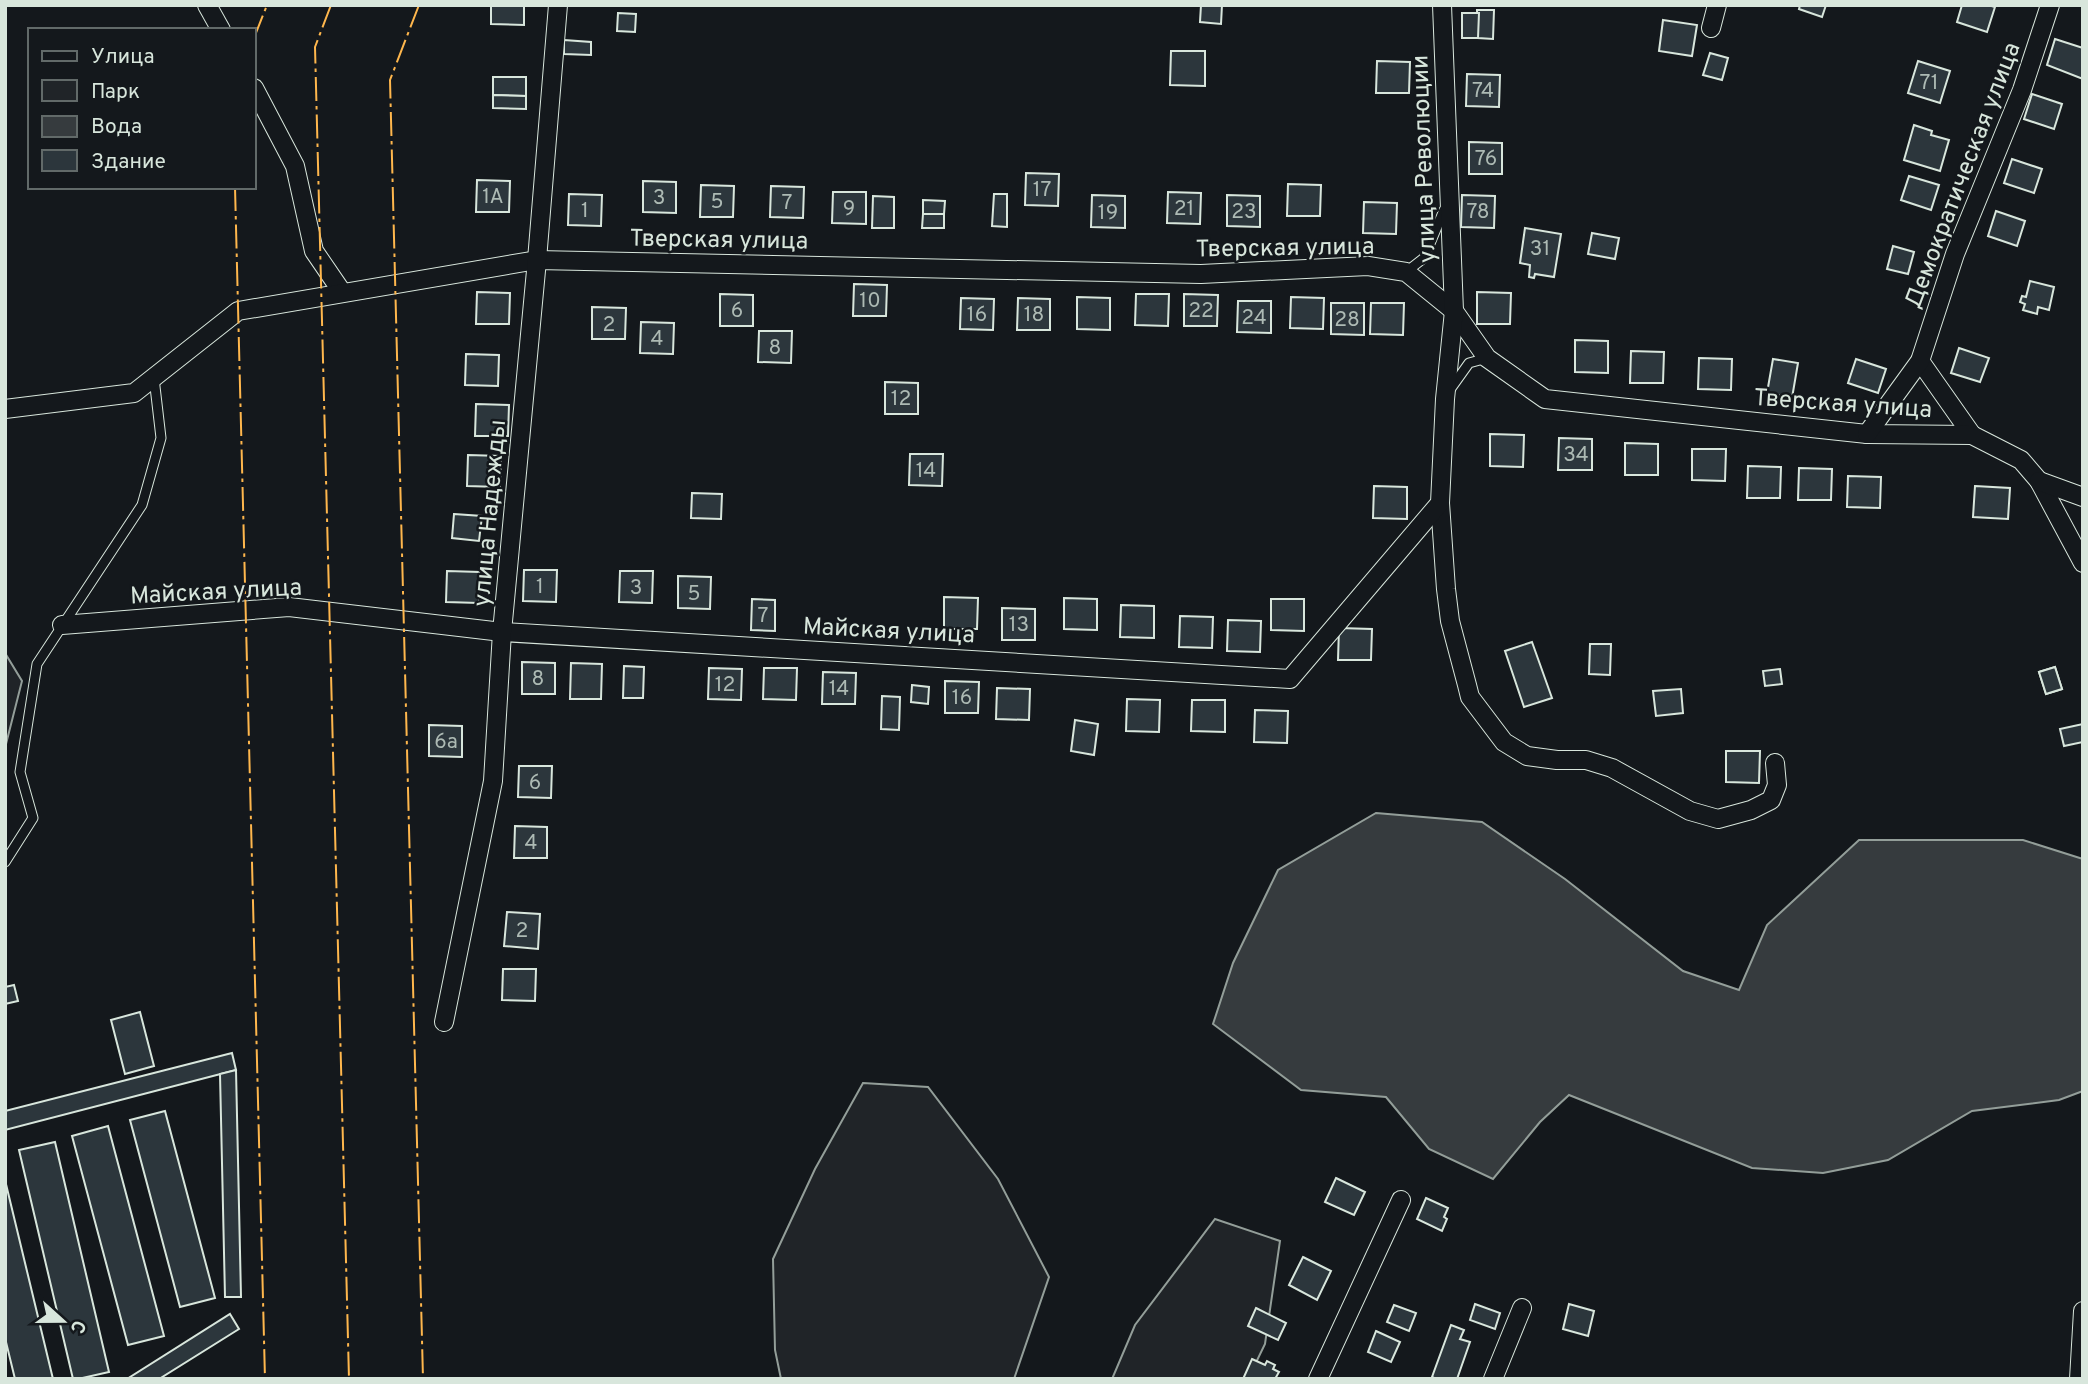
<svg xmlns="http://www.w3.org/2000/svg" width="2088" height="1384" font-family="Overpass,sans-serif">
<rect width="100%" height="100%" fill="#14181c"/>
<!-- green -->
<g fill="#202428" stroke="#939e99" stroke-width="2">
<polygon points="5,653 22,681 5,748"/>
<polygon points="863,1083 928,1087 998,1179 1049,1277 1014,1379 781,1379 775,1350 773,1259 815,1169"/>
<polygon points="1215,1219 1280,1241 1265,1344 1248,1379 1112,1379 1135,1325"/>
</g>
<!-- water -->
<polygon fill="#363b3e" stroke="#939e99" stroke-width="2" points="1376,813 1482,822 1565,879 1683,971 1739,990 1767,925 1859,840 2023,840 2083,859 2083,1091 2059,1100 1972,1111 1888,1160 1823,1173 1752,1168 1569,1095 1540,1122 1493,1179 1429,1149 1386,1097 1301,1090 1213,1024 1233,963 1278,870"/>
<!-- building -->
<g fill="#2c363c" stroke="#d8e6dc" stroke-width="2">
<polygon points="491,5 524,5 524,25 491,24"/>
<polygon points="1201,5 1222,5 1221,24 1200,22"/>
<polygon points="1800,5 1826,5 1822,17 1799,9"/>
<polygon points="1962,5 1988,5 1995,7 1987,32 1957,22"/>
<polygon points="1477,10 1494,10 1493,39 1478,38"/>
<polygon points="618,13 636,14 635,32 617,31"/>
<polygon points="1462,13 1479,13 1478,38 1462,38"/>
<polygon points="1663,20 1697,25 1692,56 1659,51"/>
<polygon points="2055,39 2083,48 2083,79 2047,65"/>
<polygon points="564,40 591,42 591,55 564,54"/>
<polygon points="1171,51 1205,51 1205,86 1170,85"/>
<polygon points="1710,53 1728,58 1722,80 1703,75"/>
<polygon points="1377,61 1410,62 1409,93 1376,93"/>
<polygon points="1918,61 1950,71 1940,103 1908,93"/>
<polygon points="1467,74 1500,75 1499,107 1466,106"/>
<polygon points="493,77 526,77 526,96 493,95"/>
<polygon points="2032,94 2062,104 2054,129 2024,119"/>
<polygon points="493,95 526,96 526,109 493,108"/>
<polygon points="1914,125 1932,131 1931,135 1949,140 1940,171 1904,160"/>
<polygon points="1469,142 1502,143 1502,174 1469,174"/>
<polygon points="2012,159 2042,169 2034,193 2004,183"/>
<polygon points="1026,173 1059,174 1058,206 1025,205"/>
<polygon points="1909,176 1939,185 1931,210 1901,200"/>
<polygon points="477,180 510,181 509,212 476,212"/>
<polygon points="643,181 676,182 676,213 643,212"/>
<polygon points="1288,184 1321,185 1320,216 1287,216"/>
<polygon points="701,185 734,186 733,217 700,217"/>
<polygon points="771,186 804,187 803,218 770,217"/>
<polygon points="833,192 866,192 866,224 832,223"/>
<polygon points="1168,192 1201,193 1200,224 1167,223"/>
<polygon points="569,194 602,195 601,226 568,225"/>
<polygon points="994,194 1007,194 1007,227 992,226"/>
<polygon points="1092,195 1125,196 1125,228 1091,227"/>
<polygon points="1227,195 1260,196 1260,227 1227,226"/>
<polygon points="1462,195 1495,196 1494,228 1461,227"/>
<polygon points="873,196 894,197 894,228 872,228"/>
<polygon points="923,200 945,201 944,214 923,214"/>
<polygon points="1364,202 1397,203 1396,234 1363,233"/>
<polygon points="1996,211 2025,221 2017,246 1988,236"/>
<polygon points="923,214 944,214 944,228 922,228"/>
<polygon points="1525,228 1561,234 1554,277 1535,274 1534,278 1529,277 1530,265 1520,263"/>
<polygon points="1592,233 1619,238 1615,259 1588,254"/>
<polygon points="1893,246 1914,252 1908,274 1887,269"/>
<polygon points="2030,281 2054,287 2049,310 2038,307 2037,314 2023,310 2025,304 2020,302 2022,296 2026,297"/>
<polygon points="854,284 887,285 886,316 853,316"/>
<polygon points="477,292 510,293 509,324 476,324"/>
<polygon points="1477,292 1511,293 1510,324 1477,324"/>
<polygon points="720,294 753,295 753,326 720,326"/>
<polygon points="1136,294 1169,294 1168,326 1135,325"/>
<polygon points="1184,294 1218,295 1217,326 1184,326"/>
<polygon points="1077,297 1110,298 1110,330 1077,329"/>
<polygon points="1291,297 1324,298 1323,329 1290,328"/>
<polygon points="961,298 994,299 993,330 960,329"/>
<polygon points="1018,298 1050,299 1050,330 1017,330"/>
<polygon points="1238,301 1271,301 1271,333 1237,332"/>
<polygon points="1331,303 1364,303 1364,335 1331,334"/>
<polygon points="1371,303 1404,303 1403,335 1370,334"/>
<polygon points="592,307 626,308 625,339 592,339"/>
<polygon points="641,322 674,323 673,354 640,353"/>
<polygon points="759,331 792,331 791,363 758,362"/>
<polygon points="1575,340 1608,341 1608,373 1575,372"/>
<polygon points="1959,348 1989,358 1980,382 1951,373"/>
<polygon points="1631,351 1664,352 1663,383 1630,383"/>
<polygon points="466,354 499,355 498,386 465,385"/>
<polygon points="1699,358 1732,359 1731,390 1698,389"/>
<polygon points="1773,359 1798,363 1792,398 1767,393"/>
<polygon points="1856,359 1886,369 1878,393 1848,383"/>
<polygon points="885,382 918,383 918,414 885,414"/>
<polygon points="476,404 509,405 508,436 475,436"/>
<polygon points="1490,434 1524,435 1523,467 1490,466"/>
<polygon points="1559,438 1592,439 1592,470 1558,470"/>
<polygon points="1625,443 1658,444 1658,475 1625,475"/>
<polygon points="1692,449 1726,449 1725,481 1692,480"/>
<polygon points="910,454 943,454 942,486 909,485"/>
<polygon points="468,455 501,456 500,487 467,486"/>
<polygon points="1748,466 1781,467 1780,498 1747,498"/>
<polygon points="1799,468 1832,469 1831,500 1798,500"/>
<polygon points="1848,476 1881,477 1880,508 1847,507"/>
<polygon points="1374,486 1407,487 1407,519 1373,518"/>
<polygon points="1975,486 2010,488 2008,519 1973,517"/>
<polygon points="692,493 722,494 721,519 691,518"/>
<polygon points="454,514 482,516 479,541 452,538"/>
<polygon points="524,570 557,570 556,602 523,601"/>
<polygon points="447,571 480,572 479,603 446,602"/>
<polygon points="620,571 653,571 652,603 619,602"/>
<polygon points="678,576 711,577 710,609 678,608"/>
<polygon points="944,597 978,598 977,629 944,629"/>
<polygon points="1064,598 1097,599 1097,630 1064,629"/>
<polygon points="752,599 775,600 775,631 751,630"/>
<polygon points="1271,599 1304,599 1304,631 1271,630"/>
<polygon points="1121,605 1154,606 1154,638 1120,637"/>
<polygon points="1002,608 1035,609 1035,640 1002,640"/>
<polygon points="1180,616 1213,617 1212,648 1179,647"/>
<polygon points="1228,620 1261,621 1260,652 1227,651"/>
<polygon points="1339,628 1372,629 1371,660 1338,660"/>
<polygon points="1532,642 1552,698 1524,707 1505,651"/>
<polygon points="1590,644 1611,644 1610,675 1589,674"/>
<polygon points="522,662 555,663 555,694 522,694"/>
<polygon points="571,663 602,664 601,699 570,699"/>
<polygon points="624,666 644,667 643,698 623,698"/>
<polygon points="2055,667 2062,689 2046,694 2039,672"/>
<polygon points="2055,667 2062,689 2046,694 2039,672"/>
<polygon points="709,668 742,669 741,700 708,699"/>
<polygon points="764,668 797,668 796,700 763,699"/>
<polygon points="1780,669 1782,684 1765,686 1763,671"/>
<polygon points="823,672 856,673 855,704 822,704"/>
<polygon points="945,681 979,682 978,713 945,713"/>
<polygon points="912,685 929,687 928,704 911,702"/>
<polygon points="997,688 1030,689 1029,720 996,719"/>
<polygon points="1681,689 1683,713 1656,716 1653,691"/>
<polygon points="882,696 900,697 899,730 881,729"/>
<polygon points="1127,699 1160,700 1159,732 1126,731"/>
<polygon points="1192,700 1225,700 1225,732 1191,731"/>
<polygon points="1255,710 1288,711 1287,743 1254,742"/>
<polygon points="1075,720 1098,724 1094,755 1071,751"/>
<polygon points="2083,724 2083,742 2064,746 2060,729"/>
<polygon points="429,725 462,726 462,757 429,756"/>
<polygon points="1726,751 1760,751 1759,783 1726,782"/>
<polygon points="519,766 552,766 551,798 518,797"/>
<polygon points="515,826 547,827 547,858 514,858"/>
<polygon points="507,912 540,914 538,949 504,946"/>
<polygon points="503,969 536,969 535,1001 502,1000"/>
<polygon points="14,985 18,1001 5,1004 5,987"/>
<polygon points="140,1012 154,1066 125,1074 111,1020"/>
<polygon points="232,1053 236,1070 5,1130 5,1111"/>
<polygon points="236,1070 241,1297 225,1297 220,1074"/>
<polygon points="165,1111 215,1298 180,1307 130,1120"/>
<polygon points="108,1126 164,1336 128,1345 72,1136"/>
<polygon points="55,1142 109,1372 78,1379 73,1379 19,1150"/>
<polygon points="1336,1178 1365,1192 1354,1215 1325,1202"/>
<polygon points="5,1180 53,1379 15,1379 5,1338"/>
<polygon points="1426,1198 1448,1208 1444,1217 1447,1219 1442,1231 1417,1219"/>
<polygon points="1303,1257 1331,1271 1317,1300 1289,1285"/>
<polygon points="1475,1304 1500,1313 1495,1329 1470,1320"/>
<polygon points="1569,1304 1594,1311 1588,1336 1563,1329"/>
<polygon points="1394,1305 1416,1313 1409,1331 1387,1322"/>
<polygon points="1256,1308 1286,1323 1278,1340 1248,1326"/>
<polygon points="230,1314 239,1329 159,1379 127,1379"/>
<polygon points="1451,1325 1464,1330 1460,1339 1470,1342 1457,1379 1436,1379 1432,1377"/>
<polygon points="1376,1331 1400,1342 1391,1362 1368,1352"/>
<polygon points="1252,1359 1265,1365 1267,1361 1275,1365 1273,1369 1279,1372 1275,1379 1243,1379"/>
</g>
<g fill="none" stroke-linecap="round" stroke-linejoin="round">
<!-- service casing -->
<g stroke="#d8e6dc" stroke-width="11">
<g id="service">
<polyline points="1406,272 1424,258 1444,210"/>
<polyline points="1449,391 1469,363 1487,358"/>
<polyline points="5,862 33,818 20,772 37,664 142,505 161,438 154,378"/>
</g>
</g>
<!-- minor casing -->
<g stroke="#d8e6dc" stroke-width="20">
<g id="minor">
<polyline points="207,5 221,30"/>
<polyline points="1711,28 1717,5"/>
<polyline points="254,88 295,166 314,251 342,292"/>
<polyline points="1920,361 1972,435"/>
<polyline points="5,409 134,393 238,311 537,260 1201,274 1368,266 1406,272 1454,311 1487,358 1545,399 1867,434 1972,435 2021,460 2039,481 2083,563"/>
<polyline points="1867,434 1920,361 1955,254 2022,90 2050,5"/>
<polyline points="2039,481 2083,497"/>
<polyline points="1440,503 1446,589 1450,621 1467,685 1470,697 1504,742 1527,756 1557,760 1586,760 1612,768 1690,811 1718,819 1751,810 1771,800 1777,785 1775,763"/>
<polyline points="62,625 289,607 502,632 1290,679 1440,503 1445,399 1454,311 1442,5"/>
<polyline points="444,1022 493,781 502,632 537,260 558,5"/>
<polyline points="1318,1379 1401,1200"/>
<polyline points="1493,1379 1522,1308"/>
<polyline points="2079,1379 2083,1311"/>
</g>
</g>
<!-- service -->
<use href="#service" stroke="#14181c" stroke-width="9"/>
<!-- minor -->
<use href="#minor" stroke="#14181c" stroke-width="18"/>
<!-- power -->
<g stroke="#ffb74d" stroke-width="2" stroke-dasharray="24 5 3.5 5" stroke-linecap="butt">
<polyline points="331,5 315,47 349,1379"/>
<polyline points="419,5 390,80 423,1379"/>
<polyline points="254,38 267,5"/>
<polyline points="235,187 265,1379"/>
</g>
</g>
<g text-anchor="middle" stroke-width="5" stroke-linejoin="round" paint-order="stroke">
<!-- number labels -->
<g font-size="21" fill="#adbab4">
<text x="1929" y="89">71</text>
<text x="1483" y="97">74</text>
<text x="1486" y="165">76</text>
<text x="1042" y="196">17</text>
<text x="493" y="203">1А</text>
<text x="659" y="204">3</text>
<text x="717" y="208">5</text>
<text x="787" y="209">7</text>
<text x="849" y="215">9</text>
<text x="1184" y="215">21</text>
<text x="585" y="217">1</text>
<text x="1244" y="218">23</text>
<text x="1478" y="218">78</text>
<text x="1108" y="219">19</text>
<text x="1540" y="255">31</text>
<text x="870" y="307">10</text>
<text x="737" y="317">6</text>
<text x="1201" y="317">22</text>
<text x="977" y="321">16</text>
<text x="1034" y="321">18</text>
<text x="1254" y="324">24</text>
<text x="1347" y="326">28</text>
<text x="609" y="331">2</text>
<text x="657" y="345">4</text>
<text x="775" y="354">8</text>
<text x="901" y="405">12</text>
<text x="1576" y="461">34</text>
<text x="926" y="477">14</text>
<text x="540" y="593">1</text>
<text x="636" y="594">3</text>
<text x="694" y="600">5</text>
<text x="763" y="622">7</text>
<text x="1019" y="631">13</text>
<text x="538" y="685">8</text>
<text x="725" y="691">12</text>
<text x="839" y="695">14</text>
<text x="962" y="704">16</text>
<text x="446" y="748">6а</text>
<text x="535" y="789">6</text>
<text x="531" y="849">4</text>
<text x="522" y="937">2</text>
</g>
<!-- street labels -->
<g font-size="24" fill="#d8e6dc" stroke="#14181c">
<text transform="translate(1423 159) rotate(-92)" y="8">улица Революции</text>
<text transform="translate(1962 175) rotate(-69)" y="8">Демократическая улица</text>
<text transform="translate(719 239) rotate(1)" y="8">Тверская улица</text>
<text transform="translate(1285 247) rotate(-1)" y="8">Тверская улица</text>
<text transform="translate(1843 403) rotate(4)" y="8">Тверская улица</text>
<text transform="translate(489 513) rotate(-85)" y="8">улица Надежды</text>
<text transform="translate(216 591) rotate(-3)" y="8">Майская улица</text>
<text transform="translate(889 630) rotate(3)" y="8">Майская улица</text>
</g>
</g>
<!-- border -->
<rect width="2088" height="1384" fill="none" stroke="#d8e6dc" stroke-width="14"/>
<!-- legend -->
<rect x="28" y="28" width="228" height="161" fill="#14181c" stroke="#626a69" stroke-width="2"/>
<rect x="42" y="51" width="35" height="10" fill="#14181c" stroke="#626a69" stroke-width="2"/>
<text x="91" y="63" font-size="21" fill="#d8e6dc">Улица</text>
<rect x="42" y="80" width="35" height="21" fill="#202428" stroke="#626a69" stroke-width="2"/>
<text x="91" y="98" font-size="21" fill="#d8e6dc">Парк</text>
<rect x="42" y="116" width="35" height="21" fill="#363b3e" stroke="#626a69" stroke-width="2"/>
<text x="91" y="133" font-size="21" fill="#d8e6dc">Вода</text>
<rect x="42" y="150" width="35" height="21" fill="#2c363c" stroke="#626a69" stroke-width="2"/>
<text x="91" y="168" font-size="21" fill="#d8e6dc">Здание</text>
<!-- north arrow -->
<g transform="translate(63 1321) rotate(111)" stroke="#14181c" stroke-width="5" paint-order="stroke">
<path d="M0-5L12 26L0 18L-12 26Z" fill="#d8e6dc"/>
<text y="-10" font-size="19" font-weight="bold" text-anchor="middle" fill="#d8e6dc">С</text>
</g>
</svg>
